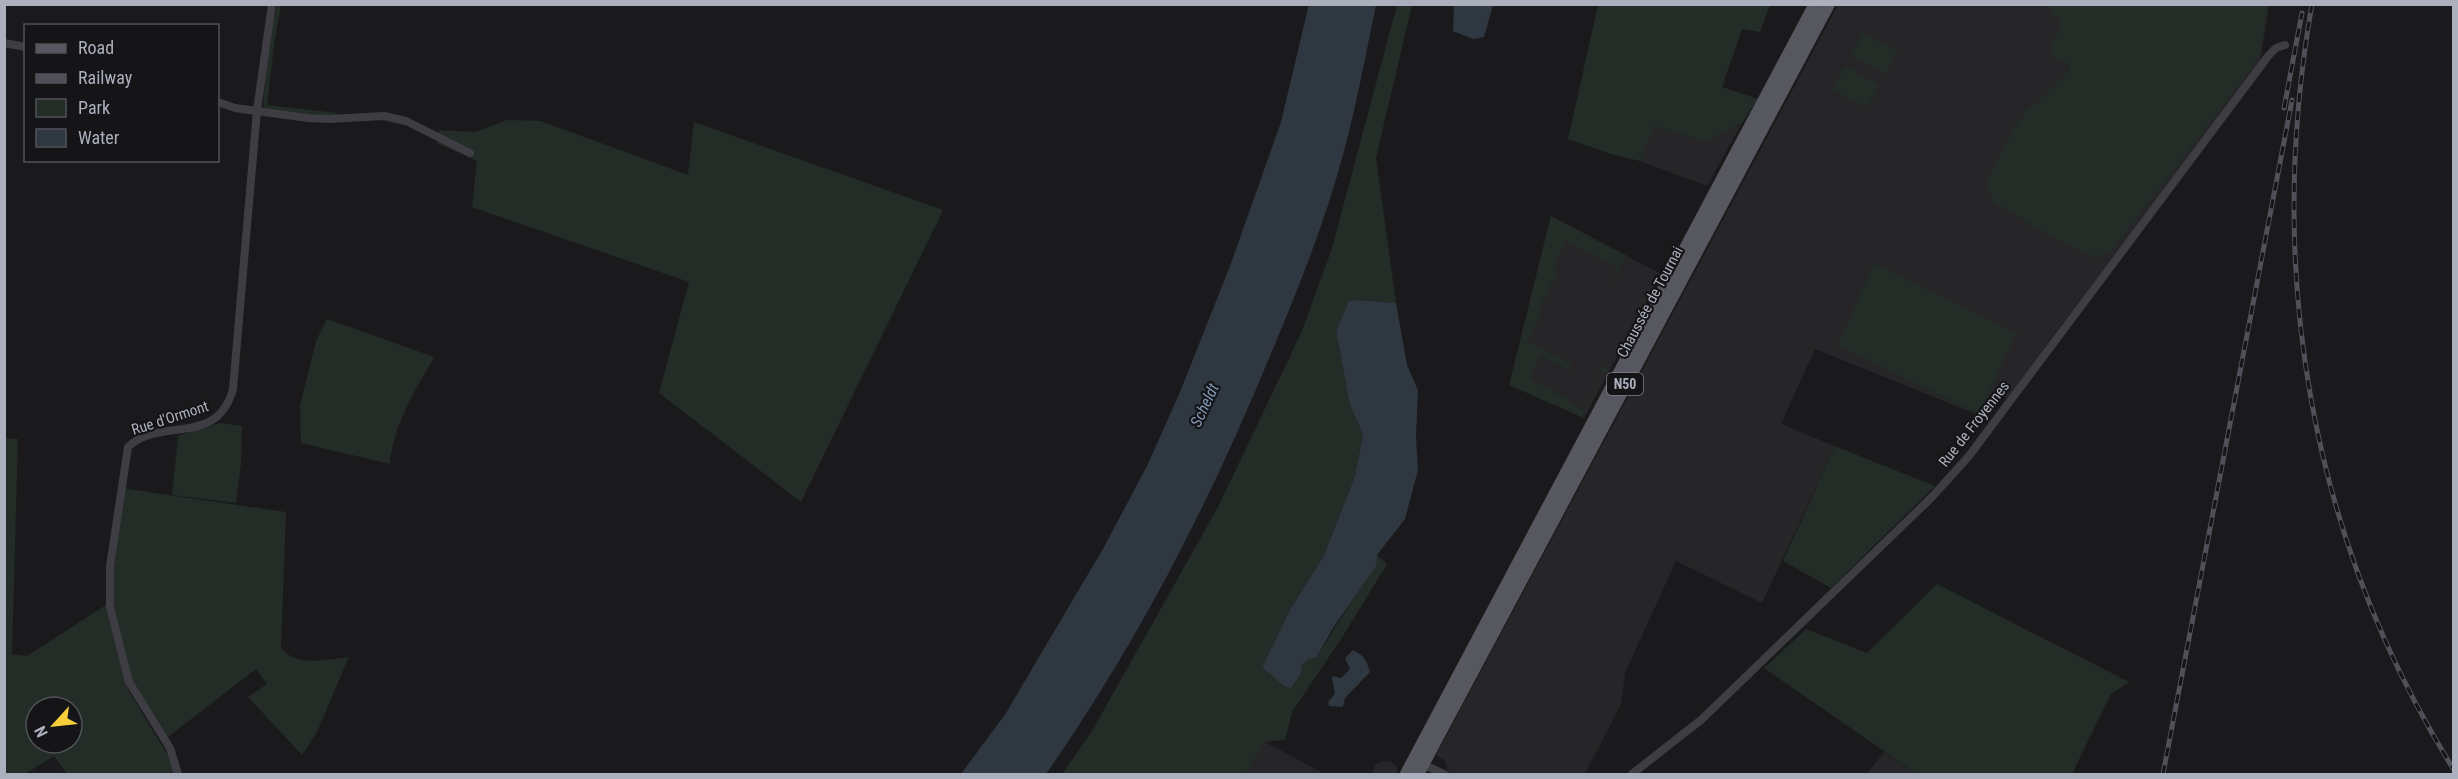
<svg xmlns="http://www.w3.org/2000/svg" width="2458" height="779" font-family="'Roboto Condensed',sans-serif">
<rect width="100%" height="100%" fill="#1a1a1c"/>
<!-- built -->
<g fill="#262629">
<polygon points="1838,5 2269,5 2260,64 2049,341 2009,399 2002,396 1983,417 1815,349 1781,424 1837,447 1833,451 1762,603 1676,561 1625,673 1621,704 1585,774 1452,774 1448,772 1445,761 1436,755"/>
<polygon points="1742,123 1707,186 1640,161 1655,126 1705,142"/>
<polygon points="1551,216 1661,274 1584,418 1509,385"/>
<polygon points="1265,742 1325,774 1245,774"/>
<polygon points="1884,752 1917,774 1867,774"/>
<polygon points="1391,761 1397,767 1397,774 1372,774 1374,766 1379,762"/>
</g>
<!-- green -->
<g fill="#232c26" fill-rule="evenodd">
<polygon points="277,5 281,5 274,45 267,105 337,113 336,118 265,108 263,105 269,43"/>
<polygon points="1397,5 1412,5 1376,158 1396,303 1359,300 1349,301 1336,331 1350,405 1363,434 1355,476 1324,555 1291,608 1262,667 1301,673 1302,665 1309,659 1316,658 1350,604 1377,555 1387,564 1343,636 1292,712 1285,740 1265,742 1245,774 1062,774 1092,731 1218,507 1302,331 1332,248"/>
<polygon points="1598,5 1770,5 1760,32 1742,29 1722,87 1758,99 1742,123 1705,142 1655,126 1640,161 1611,154 1568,139"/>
<polygon points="2046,5 2268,5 2260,51 2251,69 2114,248 2097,257 2064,244 1995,203 1986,189 1985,182 2016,126 2027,110 2045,96 2071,70 2068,62 2059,62 2049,50 2062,27 2060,19 2053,17"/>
<polygon points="1863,33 1898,52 1886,74 1852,56"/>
<polygon points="1848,67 1878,85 1867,108 1833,89 1844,68"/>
<polygon points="507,120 541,121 688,175 694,122 943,210 801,502 659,393 689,282 472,207 477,161 437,143 439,130 476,132"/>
<polygon points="1551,216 1627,256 1609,285 1608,284 1618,267 1567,242 1552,266 1557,272 1536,314 1540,316 1527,341 1572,364 1569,369 1541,355 1530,379 1570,401 1569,404 1585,411 1605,373 1599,369 1602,365 1608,369 1586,413 1585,412 1582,417 1509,385"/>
<polygon points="1875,264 2017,333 1978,413 1837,345"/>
<path d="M327 319 434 357C415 391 393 425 390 464L301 443 300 405 316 341Z"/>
<polygon points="220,423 242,426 241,463 236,503 172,495 178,436"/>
<path d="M4 438 18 439 12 654 27 656 106 605 121 488 286 512 281 647C294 668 328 659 349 657L317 732 302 755 248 697 267 684 256 669 164 740 134 692 109 617 128 690 171 760 175 774H67L54 756 25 774H5ZM36 707H72V743H36Z"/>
<polygon points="1837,447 1935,486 1831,588 1783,561 1833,451"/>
<polygon points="1937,584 2129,682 2111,694 2072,774 1917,774 1764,668 1806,629 1867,653"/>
</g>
<!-- water -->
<g fill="#2f3741">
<path d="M1309 4 1376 5C1366 53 1357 103 1344 151 1326 220 1298 289 1270 356 1210 502 1137 644 1046 774H961L1006 713 1104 547 1147 466 1180 392 1230 266 1281 122Z"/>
<polygon points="1454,5 1493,5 1484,37 1473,39 1453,31"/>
<polygon points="1359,300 1396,303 1407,365 1418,390 1416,437 1418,470 1405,519 1377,555 1376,566 1333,628 1316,658 1309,659 1302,665 1301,673 1291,688 1285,687 1262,667 1291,608 1324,555 1355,476 1363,434 1350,405 1336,331 1349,301"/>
<path d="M1353 650C1365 656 1366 660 1370 672L1345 698 1343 707 1329 706 1328 702 1335 694 1332 678 1333 676 1341 678 1350 669 1345 658Z"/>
</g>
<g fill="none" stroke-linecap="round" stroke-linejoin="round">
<!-- street -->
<g stroke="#3d3d43" stroke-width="8">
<polyline points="4,43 26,47"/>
<polyline points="218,102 235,108 308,118 329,119 384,116 406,121 470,153"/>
<polyline points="1420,763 1444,774"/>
<path d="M178 774 170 748 129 682 110 607V566L128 447C160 416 217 448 233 389L257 110 272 4"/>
<polyline points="1632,774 1701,720 1931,498 1969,456 2269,55 2276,48 2285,45"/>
</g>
<!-- primary -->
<g stroke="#575760" stroke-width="14">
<polyline points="1407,774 1816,4"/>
<polyline points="1417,774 1828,4"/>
</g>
<!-- rail casing -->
<g stroke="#505158" stroke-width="5">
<g id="rail">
<path d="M2312 4C2265 272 2310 539 2454 770"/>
<polyline points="2284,108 2302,13"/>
<polyline points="2163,774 2292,100"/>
</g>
</g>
<!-- rail -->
<use href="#rail" stroke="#151517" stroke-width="3" stroke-dasharray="9" stroke-linecap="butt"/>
</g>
<g text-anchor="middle" stroke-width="4.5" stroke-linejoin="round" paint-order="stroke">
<!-- shield labels -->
<rect fill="#151517" stroke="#7f818a" stroke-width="1.5" x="1607" y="373" width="36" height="22" rx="4.5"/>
<g font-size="14" font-weight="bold" fill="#acafbc">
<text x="1625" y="389">N50</text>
</g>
<!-- street labels -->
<g font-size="15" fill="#acafbc" stroke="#151517">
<text transform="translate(1650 302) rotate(-62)" y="5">Chaussée de Tournai</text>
<text transform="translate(170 418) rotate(-18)" y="5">Rue d'Ormont</text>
<text transform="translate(1974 424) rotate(-52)" y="5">Rue de Froyennes</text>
</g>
<!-- water labels -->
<g font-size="16" font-style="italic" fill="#8398b7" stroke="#151517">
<text transform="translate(1204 405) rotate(-65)" y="6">Scheldt</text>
</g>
</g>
<!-- border -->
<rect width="2458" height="779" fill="none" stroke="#acafbc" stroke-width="12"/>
<!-- legend -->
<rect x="24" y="24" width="195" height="138" fill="#151517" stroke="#515359" stroke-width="1.5"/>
<rect x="36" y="44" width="30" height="9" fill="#575760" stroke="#515359" stroke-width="1.5"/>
<text x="78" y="54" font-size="18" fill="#acafbc">Road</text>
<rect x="36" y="74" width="30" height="9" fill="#505158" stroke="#515359" stroke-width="1.5"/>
<text x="78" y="84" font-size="18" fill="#acafbc">Railway</text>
<rect x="36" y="99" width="30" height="18" fill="#232c26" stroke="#515359" stroke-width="1.5"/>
<text x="78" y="114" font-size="18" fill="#acafbc">Park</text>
<rect x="36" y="129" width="30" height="18" fill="#2f3741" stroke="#515359" stroke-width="1.5"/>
<text x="78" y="144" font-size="18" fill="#acafbc">Water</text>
<!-- north arrow -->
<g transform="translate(54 725) rotate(243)"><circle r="28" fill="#151517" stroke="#515359" stroke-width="1.5"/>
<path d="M0-4.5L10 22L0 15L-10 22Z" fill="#f5ce39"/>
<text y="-9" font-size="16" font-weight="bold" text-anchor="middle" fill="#acafbc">N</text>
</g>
</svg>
